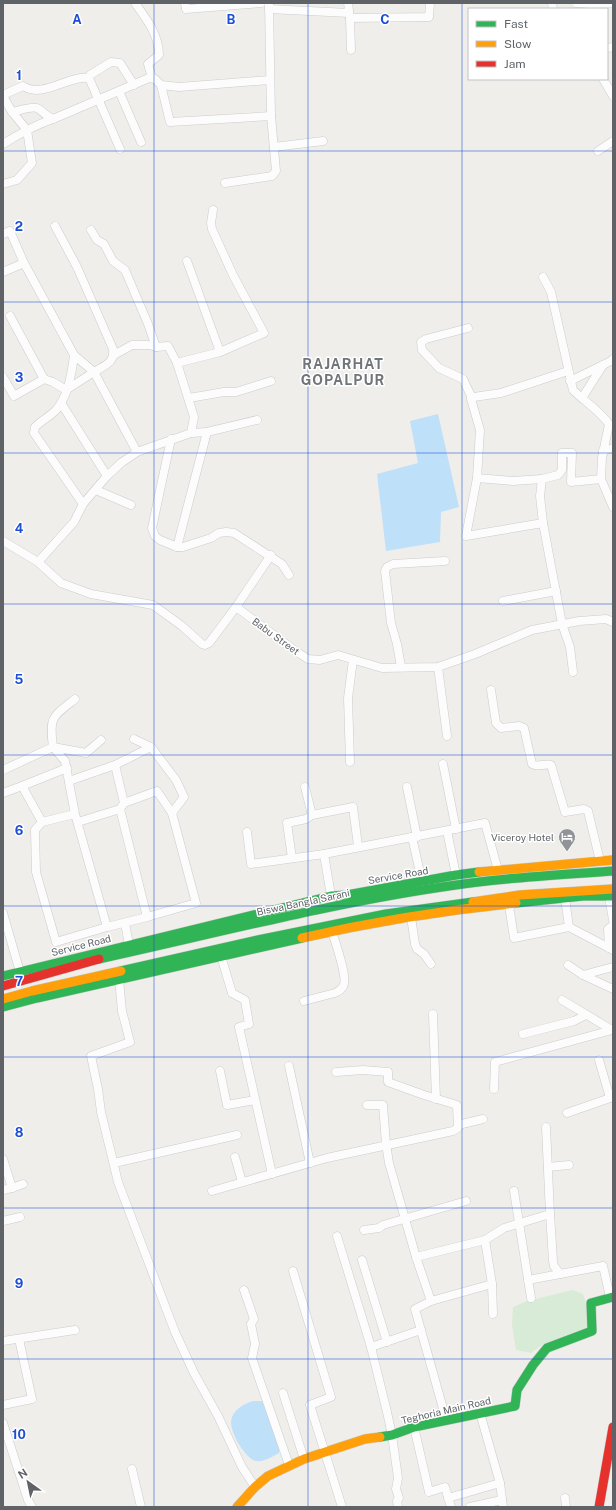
<svg xmlns="http://www.w3.org/2000/svg" width="616" height="1510" font-family="'Public Sans',sans-serif">
<rect width="100%" height="100%" fill="#efeeea"/>
<!-- green -->
<polygon fill="#d8ebd6" points="573,1290 583,1294 586,1304 587,1327 543,1344 531,1353 516,1350 512,1325 513,1307 527,1301"/>
<!-- water -->
<g fill="#bfe0f9">
<polygon points="438,414 459,507 441,512 440,542 386,551 377,474 418,463 410,421"/>
<path d="M253 1401H262L269 1408 279 1443V1453C271 1457 265 1462 256 1461 245 1459 230 1432 231 1421 233 1409 244 1404 253 1401Z"/>
</g>
<g fill="none" stroke-linecap="round" stroke-linejoin="round">
<!-- street casing -->
<g stroke="#cbcccc" stroke-width="9">
<g id="street">
<path d="M135 3C146 18 159 35 159 55L148 64 152 78"/>
<polyline points="185,3 186,9 261,3"/>
<polyline points="348,3 350,18 351,50"/>
<polyline points="552,3 553,9"/>
<polyline points="576,3 602,5 610,3"/>
<polyline points="269,9 349,13"/>
<polyline points="350,18 429,17 430,3"/>
<polyline points="607,48 613,47"/>
<polyline points="603,79 613,96"/>
<polyline points="161,85 170,122 271,116"/>
<polyline points="119,91 141,142"/>
<path d="M3 95 23 86C43 99 68 75 89 78"/>
<path d="M3 96 12 112C19 111 30 106 37 108 42 110 45 116 53 119L149 78 155 79 161 85 179 87 270 80"/>
<path d="M3 144C19 134 35 125 53 119"/>
<polyline points="274,147 323,141"/>
<polyline points="120,149 89,78 90,75 111,62 120,63 134,85"/>
<polyline points="598,151 613,141"/>
<polyline points="225,183 272,176 276,171 271,116 269,3"/>
<polyline points="3,184 17,180 32,163 27,130 12,112"/>
<path d="M55 226 77 267 113 349C115 363 105 365 94 372L137 452"/>
<polyline points="91,230 97,240 104,244 113,261 125,270 148,324 156,347"/>
<path d="M3 234 10 231 24 263 74 355C72 373 68 398 55 411 49 417 41 421 35 427L34 433 83 504"/>
<polyline points="187,261 220,352"/>
<polyline points="3,272 24,263"/>
<path d="M543 277 551 292 573 390C585 402 598 409 609 424L602 458 601 479 613 507"/>
<polyline points="10,316 44,379"/>
<polyline points="468,328 426,339 421,342 422,350 439,368 463,379 472,398"/>
<polyline points="177,363 220,352 264,333 233,275 212,229 211,223 213,210"/>
<polyline points="3,377 14,396 44,379 53,382 66,390 94,372 74,355"/>
<polyline points="570,381 611,361 613,359"/>
<polyline points="189,398 224,392 236,392 271,381"/>
<polyline points="582,398 603,365"/>
<polyline points="61,403 107,476"/>
<polyline points="191,433 207,432 257,420"/>
<polyline points="171,439 152,528 155,536 160,540 177,547 183,547 211,538 219,533 226,532 234,533 282,564 289,575"/>
<polyline points="603,451 613,448"/>
<polyline points="477,478 466,536 543,523"/>
<polyline points="542,479 513,481 477,478 480,430 471,399 474,397 501,393 568,371"/>
<polyline points="96,490 131,505"/>
<polyline points="3,541 38,562 61,583 91,594 153,605 182,626 202,644 205,645 209,643 236,607 297,652 308,659 320,660 338,655 382,668 438,667 475,654 532,630 579,621 606,619 613,622"/>
<polyline points="177,547 207,432"/>
<polyline points="38,562 74,522 83,504 107,476 121,463 137,452 191,433 194,417 177,363 168,346 156,347 149,345 132,345 114,355"/>
<polyline points="503,601 556,591"/>
<polyline points="236,607 271,555"/>
<polyline points="401,667 397,644 391,623 385,571 387,567 393,564 445,561"/>
<polyline points="438,667 447,736"/>
<polyline points="573,672 570,647 562,624 543,523 540,496 542,479 558,475 562,470 562,453 572,453 571,482 601,479"/>
<path d="M491 690 496 723 501 728 519 726 524 728 532 764C537 768 545 763 551 765L565 812 584 809 588 811 600 861"/>
<path d="M75 699C52 717 49 717 53 747L86 753 101 740"/>
<polyline points="134,739 151,747 176,780 184,797 172,813"/>
<polyline points="350,762 348,698 353,660"/>
<polyline points="443,764 456,829"/>
<polyline points="115,765 151,747"/>
<polyline points="3,770 53,747 65,761 75,814 107,927 56,942 36,872 35,830 42,822 75,814"/>
<polyline points="69,781 115,765 124,803 120,809 147,917 196,903 172,813 157,791 124,803"/>
<polyline points="22,786 67,768"/>
<polyline points="305,787 312,815"/>
<polyline points="407,787 417,837"/>
<polyline points="3,793 22,786 42,822"/>
<polyline points="78,822 120,809"/>
<polyline points="447,831 456,875"/>
<polyline points="247,832 251,864 324,854 485,823 498,870"/>
<polyline points="412,837 422,882"/>
<polyline points="324,854 331,896"/>
<polyline points="292,858 287,823 306,819 312,815 353,807 358,846"/>
<polyline points="609,896 613,920"/>
<polyline points="565,898 569,927"/>
<polyline points="508,899 514,938 569,927 613,950"/>
<polyline points="3,913 20,972"/>
<polyline points="411,917 415,944 417,949 424,954 431,964"/>
<polyline points="125,923 129,945"/>
<polyline points="107,927 147,917"/>
<polyline points="609,948 608,929 613,925"/>
<polyline points="221,956 232,993 245,1000 249,1024 239,1027 272,1174"/>
<polyline points="568,965 583,975 613,989"/>
<polyline points="583,975 613,967"/>
<polyline points="119,979 122,1011 130,1042 91,1056 98,1089 101,1112 118,1182 175,1332 194,1373 218,1416 242,1467 255,1487"/>
<polyline points="562,1000 612,1030 613,1029"/>
<path d="M304 1001 335 993C339 991 343 989 344 984 347 975 335 942 332 931"/>
<polyline points="433,1014 436,1099"/>
<polyline points="523,1034 574,1021 586,1015"/>
<polyline points="599,1060 610,1098"/>
<polyline points="289,1066 310,1163"/>
<polyline points="220,1071 227,1105 255,1100"/>
<polyline points="494,1089 495,1062 612,1030"/>
<polyline points="367,1105 383,1105 386,1144 389,1163 416,1257 431,1301 415,1309 446,1419"/>
<polyline points="567,1113 613,1097"/>
<polyline points="458,1125 483,1119"/>
<polyline points="546,1127 550,1214"/>
<polyline points="235,1157 242,1182"/>
<polyline points="3,1159 12,1188 3,1190"/>
<polyline points="114,1163 237,1135"/>
<polyline points="548,1167 569,1165"/>
<polyline points="12,1188 23,1184"/>
<polyline points="212,1191 327,1158 453,1131 458,1128 457,1105 424,1095 388,1082 388,1072 363,1070 336,1072"/>
<polyline points="514,1191 531,1298"/>
<polyline points="3,1221 20,1217"/>
<polyline points="364,1230 379,1228 383,1225 466,1201"/>
<polyline points="337,1236 371,1347 387,1412 392,1435 398,1478 396,1489 399,1498 397,1501 398,1507"/>
<polyline points="485,1240 492,1284 493,1314"/>
<polyline points="416,1257 485,1240 504,1228 550,1214 553,1261 554,1266 560,1274 603,1266 610,1297"/>
<polyline points="362,1260 387,1342"/>
<polyline points="293,1271 331,1397 310,1405 342,1507"/>
<polyline points="528,1280 560,1274"/>
<polyline points="244,1290 254,1319 251,1324 255,1344 252,1358 289,1465"/>
<polyline points="431,1301 492,1284"/>
<polyline points="3,1341 75,1330"/>
<polyline points="371,1347 421,1330"/>
<polyline points="283,1393 304,1459"/>
<polyline points="3,1405 32,1399 19,1339"/>
<polyline points="480,1413 500,1483 503,1507"/>
<polyline points="3,1423 28,1500 32,1507"/>
<polyline points="414,1427 429,1492 445,1487 451,1507"/>
<polyline points="132,1469 141,1507"/>
<polyline points="448,1498 500,1483"/>
<polyline points="565,1498 566,1507"/>
<polyline points="470,1507 502,1500"/>
</g>
</g>
<!-- fast casing -->
<g stroke="#cacacb" stroke-width="10">
<g id="fast">
<polyline points="516,903 583,896 613,896"/>
<path d="M99 959C213 934 327 904 442 887 499 878 556 875 613 871"/>
<polyline points="121,971 258,940 386,914 473,902"/>
<polyline points="3,976 331,896 347,895 456,875 479,872"/>
<polyline points="3,1007 37,998 302,938"/>
<polyline points="380,1437 392,1435 414,1427 515,1406 517,1390 533,1365 547,1348 592,1331 591,1303 613,1297"/>
</g>
</g>
<!-- slow casing -->
<g stroke="#cacacb" stroke-width="10">
<g id="slow">
<polyline points="479,872 613,860"/>
<polyline points="473,902 520,895 613,889"/>
<path d="M302 938C371 922 445 910 516 903"/>
<polyline points="3,999 32,991 121,971"/>
<polyline points="237,1507 255,1487 268,1476 304,1459 365,1439 380,1437"/>
</g>
</g>
<!-- jam casing -->
<g stroke="#cacacb" stroke-width="10">
<g id="jam">
<polyline points="3,986 99,959"/>
<polyline points="599,1507 613,1427"/>
</g>
</g>
<!-- street -->
<use href="#street" stroke="#fdfcfc" stroke-width="8"/>
<!-- fast -->
<use href="#fast" stroke="#30b455" stroke-width="9"/>
<!-- slow -->
<use href="#slow" stroke="#ff9f0a" stroke-width="9"/>
<!-- jam -->
<use href="#jam" stroke="#e5322d" stroke-width="9"/>
</g>
<!-- grid -->
<path fill="none" stroke="#1d4ed8" stroke-width="1" stroke-opacity="0.55" d="M154 3V1507M308 3V1507M462 3V1507M3 151H613M3 302H613M3 453H613M3 604H613M3 755H613M3 906H613M3 1057H613M3 1208H613M3 1359H613"/>
<!-- icons -->
<defs>
<g id="hotel-pin" transform="scale(0.9)"><path d="M0 17L-7.5 6A9.5 9.5 0 1 1 7.5 6Z" fill="#919496" stroke="#fff"/><path d="M-6-4.5h1.5V1H6V5H4.5V3h-9V5H-6ZM-4 0a1.8 1.8 0 1 1 3.6 0ZM.5 0V-2.5h3Q6-2.5 6 0Z" fill="#fff"/></g>
</defs>
<g fill-rule="evenodd">
<use href="#hotel-pin" x="567" y="837"/>
</g>
<g text-anchor="middle" stroke-width="3" stroke-linejoin="round" paint-order="stroke">
<!-- street labels -->
<g font-size="10" fill="#5f6368" stroke="#fff">
<text transform="translate(276 636) rotate(36)" y="4">Babu Street</text>
<text transform="translate(398 875) rotate(-10)" y="4">Service Road</text>
<text transform="translate(303 902) rotate(-12)" y="4">Biswa Bangla Sarani</text>
<text transform="translate(81 945) rotate(-14)" y="4">Service Road</text>
<text transform="translate(446 1410) rotate(-13)" y="4">Teghoria Main Road</text>
</g>
<!-- poi labels -->
<g font-size="10" fill="#5f6368" stroke="#fff" text-anchor="end">
<text x="554" y="841">Viceroy Hotel</text>
</g>
<!-- district labels -->
<g font-size="14" font-weight="bold" letter-spacing="1" fill="#70757a" stroke="#fff">
<text x="343" y="369">RAJARHAT<tspan x="343" dy="16">GOPALPUR</tspan></text>
</g>
</g>
<g font-size="13" text-anchor="middle" font-weight="bold" fill="#1d4ed8" stroke="#fff" stroke-width="3" stroke-linejoin="round" paint-order="stroke">
<text x="77" y="24">A</text>
<text x="231" y="24">B</text>
<text x="385" y="24">C</text>
<text x="19" y="80">1</text>
<text x="19" y="231">2</text>
<text x="19" y="382">3</text>
<text x="19" y="533">4</text>
<text x="19" y="684">5</text>
<text x="19" y="835">6</text>
<text x="19" y="986">7</text>
<text x="19" y="1137">8</text>
<text x="19" y="1288">9</text>
<text x="19" y="1439">10</text>
</g>
<!-- border -->
<rect width="616" height="1510" fill="none" stroke="#5f6368" stroke-width="8"/>
<!-- legend -->
<rect x="468" y="8" width="140" height="72" fill="#ffffff" stroke="#bfc1c3"/>
<rect x="476" y="21" width="20" height="6" fill="#30b455" stroke="#bfc1c3"/>
<text x="504" y="28" font-size="12" fill="#5f6368">Fast</text>
<rect x="476" y="41" width="20" height="6" fill="#ff9f0a" stroke="#bfc1c3"/>
<text x="504" y="48" font-size="12" fill="#5f6368">Slow</text>
<rect x="476" y="61" width="20" height="6" fill="#e5322d" stroke="#bfc1c3"/>
<text x="504" y="68" font-size="12" fill="#5f6368">Jam</text>
<!-- north arrow -->
<g transform="translate(28 1482) rotate(327)" stroke="#ffffff" stroke-width="3" paint-order="stroke">
<path d="M0-3L7 15L0 10L-7 15Z" fill="#5f6368"/>
<text y="-6" font-size="11" font-weight="bold" text-anchor="middle" fill="#5f6368">N</text>
</g>
</svg>
